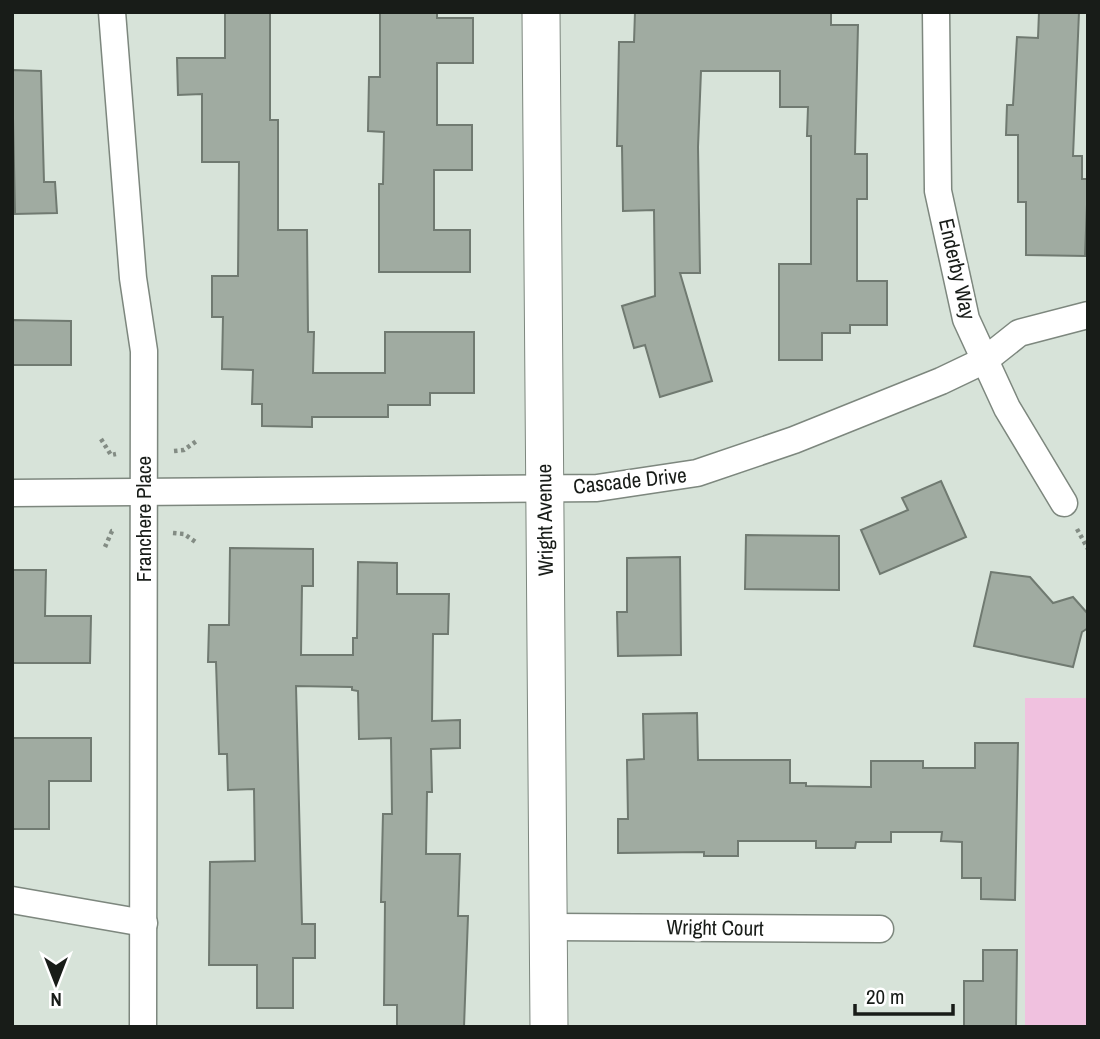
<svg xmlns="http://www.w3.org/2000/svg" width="1100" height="1039" font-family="'Archivo Narrow',sans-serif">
<rect width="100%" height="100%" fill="#d7e3d9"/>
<!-- green -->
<rect fill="#f0c1df" x="1025" y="698" width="63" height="329"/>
<!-- building -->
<g fill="#a0aba1" stroke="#707a71" stroke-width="2">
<polygon points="225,12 270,12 270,120 278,120 278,230 307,230 308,332 314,332 313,373 385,373 385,332 474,332 474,393 430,393 430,405 388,405 388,417 312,417 312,427 262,426 262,404 252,404 253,370 222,369 223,317 212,317 212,276 238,276 239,162 202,162 202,94 178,95 177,58 225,58"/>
<polygon points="380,12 437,12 437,18 473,18 473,63 437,63 437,125 472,125 472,170 434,170 434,230 470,230 470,272 379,272 379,184 383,184 384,132 368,131 369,77 380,77"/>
<polygon points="635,12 831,12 831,25 858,25 855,154 867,154 867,199 857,199 857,281 887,281 887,325 850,325 850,333 822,333 822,360 779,360 779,264 811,264 811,136 807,136 808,107 780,107 780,71 701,71 698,147 700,273 680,273 712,381 660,397 645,345 634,348 622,306 655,296 654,210 623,211 622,146 617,146 619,42 634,42"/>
<polygon points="1039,12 1079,12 1073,156 1082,156 1082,179 1088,179 1085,256 1026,255 1026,202 1018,202 1018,135 1006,135 1007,105 1013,105 1017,37 1038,38"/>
<polygon points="12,70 41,71 44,182 55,182 57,213 15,214"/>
<polygon points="12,320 71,321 71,365 12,365"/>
<polygon points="941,481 966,537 880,574 861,530 908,510 902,498"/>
<polygon points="746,535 839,536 839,590 745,589"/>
<polygon points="230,548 313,549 313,586 302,586 301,655 353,655 353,638 357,638 358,562 397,563 397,594 449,594 448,634 433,634 432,721 460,720 460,748 431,749 432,792 427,792 426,854 460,854 458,916 468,916 464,1027 397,1027 397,1005 384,1005 385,902 381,902 383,814 392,814 391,738 359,739 358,691 352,690 352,687 296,686 302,924 315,924 315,958 293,958 293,1008 257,1008 257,965 209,965 210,862 255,861 254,789 228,790 227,754 219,754 216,662 208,662 209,625 229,625"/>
<polygon points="680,557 681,655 618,656 617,612 627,612 627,558"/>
<polygon points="12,570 46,570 45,616 91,616 90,663 12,663"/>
<polygon points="991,572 1030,577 1053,603 1073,597 1088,614 1088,628 1082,632 1073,667 974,646"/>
<polygon points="697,713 698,760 790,760 790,783 806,783 806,786 871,787 871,761 923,761 923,768 975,768 975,743 1018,743 1015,900 981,899 981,878 962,878 962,842 941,841 942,832 891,832 891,842 856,842 855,848 816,848 816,841 738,841 738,856 704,856 704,852 618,853 618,819 628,819 627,760 644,759 643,714"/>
<polygon points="12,738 91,738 91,781 49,781 49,829 12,829"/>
<polygon points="983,950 1017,950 1016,1027 964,1027 964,981 983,981"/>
</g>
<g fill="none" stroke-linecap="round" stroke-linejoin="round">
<!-- street casing -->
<g stroke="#7d877e" stroke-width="29">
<g id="street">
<polyline points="112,12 133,278 144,351 143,1027"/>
<polyline points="936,12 938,191 966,319 1007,408 1064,503"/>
<polyline points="12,493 597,488 697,473 794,440 941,381 985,360 1019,333 1088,315"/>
<polyline points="12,900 144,923"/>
<polyline points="550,927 880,929"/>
</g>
</g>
<!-- secondary casing -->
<g stroke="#7d877e" stroke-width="39">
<polyline id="secondary" points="541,12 549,1027"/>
</g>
<!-- path -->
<g stroke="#838c84" stroke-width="4.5" stroke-dasharray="3.5 3.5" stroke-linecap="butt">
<polyline points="101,439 111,455 116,454"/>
<polyline points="174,451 184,450 198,440"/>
<polyline points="1077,529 1088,549"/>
<polyline points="173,533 184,534 197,543"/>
<polyline points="105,547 112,531 115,531"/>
</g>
<!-- street -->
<use href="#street" stroke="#fff" stroke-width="26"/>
<!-- secondary -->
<use href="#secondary" stroke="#fff" stroke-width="37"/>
</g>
<g text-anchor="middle" stroke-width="6" stroke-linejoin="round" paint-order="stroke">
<!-- street labels -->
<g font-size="21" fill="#181c18" stroke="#fff">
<text transform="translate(957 269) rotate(77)" y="7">Enderby Way</text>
<text transform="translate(630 481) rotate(-6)" y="7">Cascade Drive</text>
<text transform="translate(144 519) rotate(-90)" y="7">Franchere Place</text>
<text transform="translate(545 520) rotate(-91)" y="7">Wright Avenue</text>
<text transform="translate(715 928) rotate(1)" y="7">Wright Court</text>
</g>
</g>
<!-- border -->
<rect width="1100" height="1039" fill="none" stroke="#181c18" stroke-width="28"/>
<!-- north arrow -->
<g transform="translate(56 983) rotate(180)" stroke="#ffffff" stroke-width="5" paint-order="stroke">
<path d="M0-5L12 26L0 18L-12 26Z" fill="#181c18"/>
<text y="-10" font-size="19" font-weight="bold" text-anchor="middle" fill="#181c18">N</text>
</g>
<!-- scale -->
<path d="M855 1004v10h98v-10" fill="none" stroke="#181c18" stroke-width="3.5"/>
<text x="866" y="1004" font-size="21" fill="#181c18" stroke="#ffffff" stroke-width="5" paint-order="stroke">20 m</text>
</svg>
